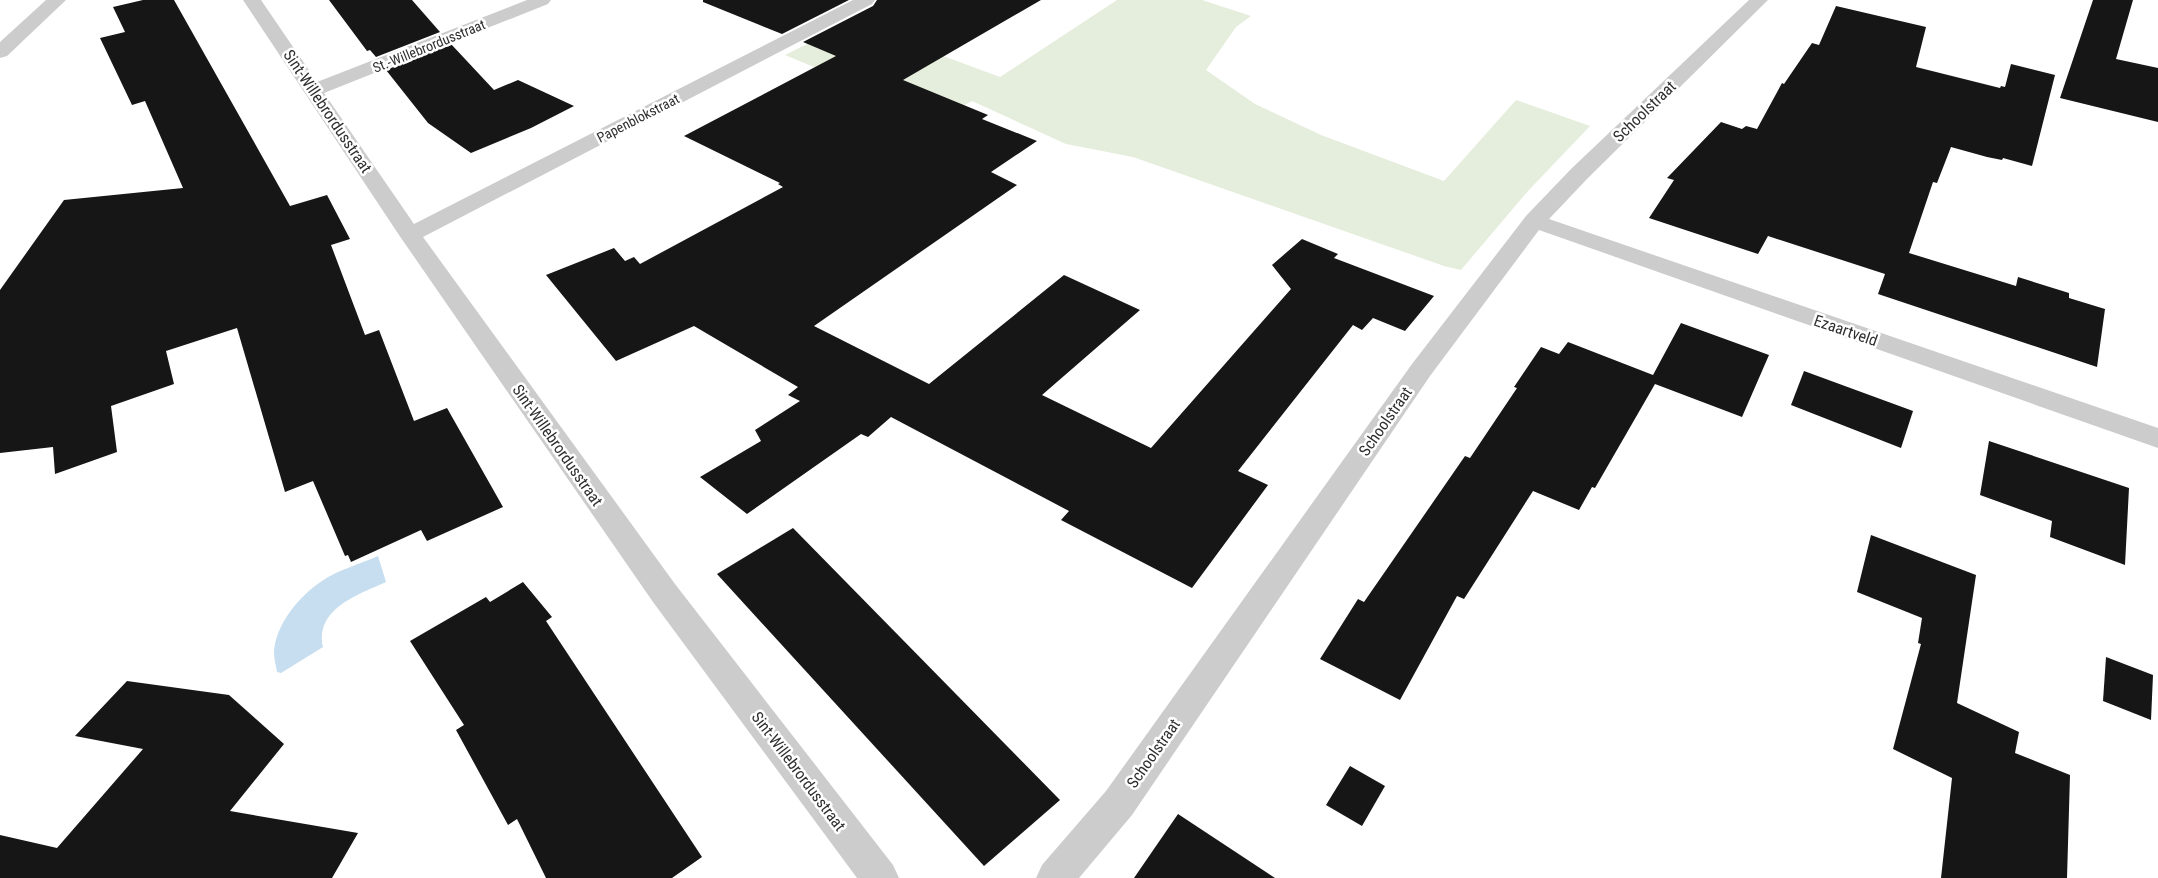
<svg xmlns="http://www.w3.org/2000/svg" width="2158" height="878" font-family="'Roboto Condensed',sans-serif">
<rect width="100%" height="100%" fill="#fff"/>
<!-- green -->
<polygon fill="#e5eedc" points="1117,0 1202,0 1251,16 1236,27 1206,70 1255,104 1321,135 1444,181 1516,100 1590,126 1528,191 1461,270 1444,266 1133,157 1066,144 972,101 939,119 785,55 851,22 1000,77"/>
<!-- water -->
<path fill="#c6deef" d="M378 556 386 582C357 595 315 609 323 647L281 673 277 672C276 666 274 659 274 653 275 625 299 596 322 581 338 570 360 564 378 556Z"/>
<!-- building -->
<g fill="#161616">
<polygon points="143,0 174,0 290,206 327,195 350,239 331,245 365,335 379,330 414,421 447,408 503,507 427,541 421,530 351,562 348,555 345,556 313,481 285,492 237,328 166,351 174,384 111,406 117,452 55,474 53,447 0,453 0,290 64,200 183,188 145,101 132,105 100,38 125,32 113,7"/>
<polygon points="329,0 412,0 440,32 376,57 370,50 367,51"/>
<polygon points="703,0 849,0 782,34 703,2"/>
<polygon points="877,0 1041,0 903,80 988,115 982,119 1037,141 991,172 1017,185 814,326 929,384 1064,275 1140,310 1042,395 1151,448 1291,289 1272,265 1302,239 1338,254 1334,258 1434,296 1405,331 1373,318 1362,330 1353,325 1238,471 1268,485 1192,588 1061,520 1069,511 891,417 868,437 861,434 747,514 700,477 761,441 755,430 800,401 788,395 798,387 694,326 616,361 546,275 614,248 625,261 634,257 640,264 783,187 778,184 780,183 684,136 836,56 803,42 873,6"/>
<polygon points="2093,0 2133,0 2116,59 2158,68 2158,122 2060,98"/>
<polygon points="1836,6 1926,27 1916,67 2000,88 2001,86 2005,87 2011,64 2055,75 2032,166 2003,158 2002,160 1987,157 1951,147 1937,183 1933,182 1909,253 2016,286 2018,277 2069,293 2069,298 2105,309 2097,367 1878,294 1885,274 1768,236 1758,254 1649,218 1674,180 1667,178 1721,122 1742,129 1746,126 1757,129 1782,83 1784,84 1812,43 1819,45"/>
<polygon points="451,44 494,90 518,80 574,106 531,128 471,153 428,123 386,70"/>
<polygon points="1681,323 1769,355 1742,417 1655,384 1595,488 1592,487 1579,510 1533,491 1464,599 1457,596 1400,700 1320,659 1358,599 1364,602 1465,456 1470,458 1517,388 1514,387 1541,347 1559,354 1568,342 1653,375"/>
<polygon points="1804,371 1913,411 1901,448 1791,405"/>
<polygon points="1989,441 2129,488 2125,565 2050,537 2052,521 1980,495"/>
<polygon points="793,528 1060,800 984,866 717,574"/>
<polygon points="1871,535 1976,575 1957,703 2019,732 2015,753 2070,775 2067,878 1941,878 1952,778 1893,749 1921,644 1918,643 1922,618 1857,592"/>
<polygon points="523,582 552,617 546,621 702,857 672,878 546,878 517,819 508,825 456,730 464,725 410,641 486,597 490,602"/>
<polygon points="2106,657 2153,675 2151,720 2103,701"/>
<polygon points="127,681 229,695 284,744 230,811 358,833 332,878 0,878 0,835 57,848 143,749 75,736"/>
<polygon points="1350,766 1385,786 1362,826 1326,805"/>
<polygon points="1178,814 1275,878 1134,878"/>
</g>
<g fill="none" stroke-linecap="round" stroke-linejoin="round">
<!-- minor -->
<g fill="#ccc" fill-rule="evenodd">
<polygon points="46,0 66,0 7,56 0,58 0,42"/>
<polygon points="243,0 261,0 317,82 527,0 551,0 548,4 324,93 414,224 853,0 875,0 872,4 423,237 675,584 893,865 899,878 857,878 653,602 399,235"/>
<polygon points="1749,0 1768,0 1587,179 1549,219 2158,428 2158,448 1539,230 1430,376 1132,815 1079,878 1036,878 1042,865 1106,791 1412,364 1526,216 1571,169"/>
</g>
</g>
<g text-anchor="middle" stroke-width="5" stroke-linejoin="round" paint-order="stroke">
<!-- far-street labels -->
<g font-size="14" fill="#2f2f2f" stroke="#fff">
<text transform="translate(429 46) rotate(-22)" y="5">St.-Willebrordusstraat</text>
<text transform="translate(638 118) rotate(-27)" y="5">Papenblokstraat</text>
</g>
<!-- street labels -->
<g font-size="16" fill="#2f2f2f" stroke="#fff">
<text transform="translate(328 111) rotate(56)" y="6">Sint-Willebrordusstraat</text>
<text transform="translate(1644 111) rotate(-44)" y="6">Schoolstraat</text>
<text transform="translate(1846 330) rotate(19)" y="6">Ezaartveld</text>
<text transform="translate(1385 421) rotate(-55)" y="6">Schoolstraat</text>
<text transform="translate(558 445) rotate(55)" y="6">Sint-Willebrordusstraat</text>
<text transform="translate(1153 753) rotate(-55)" y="6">Schoolstraat</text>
<text transform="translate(799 771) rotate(53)" y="6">Sint-Willebrordusstraat</text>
</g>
</g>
</svg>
